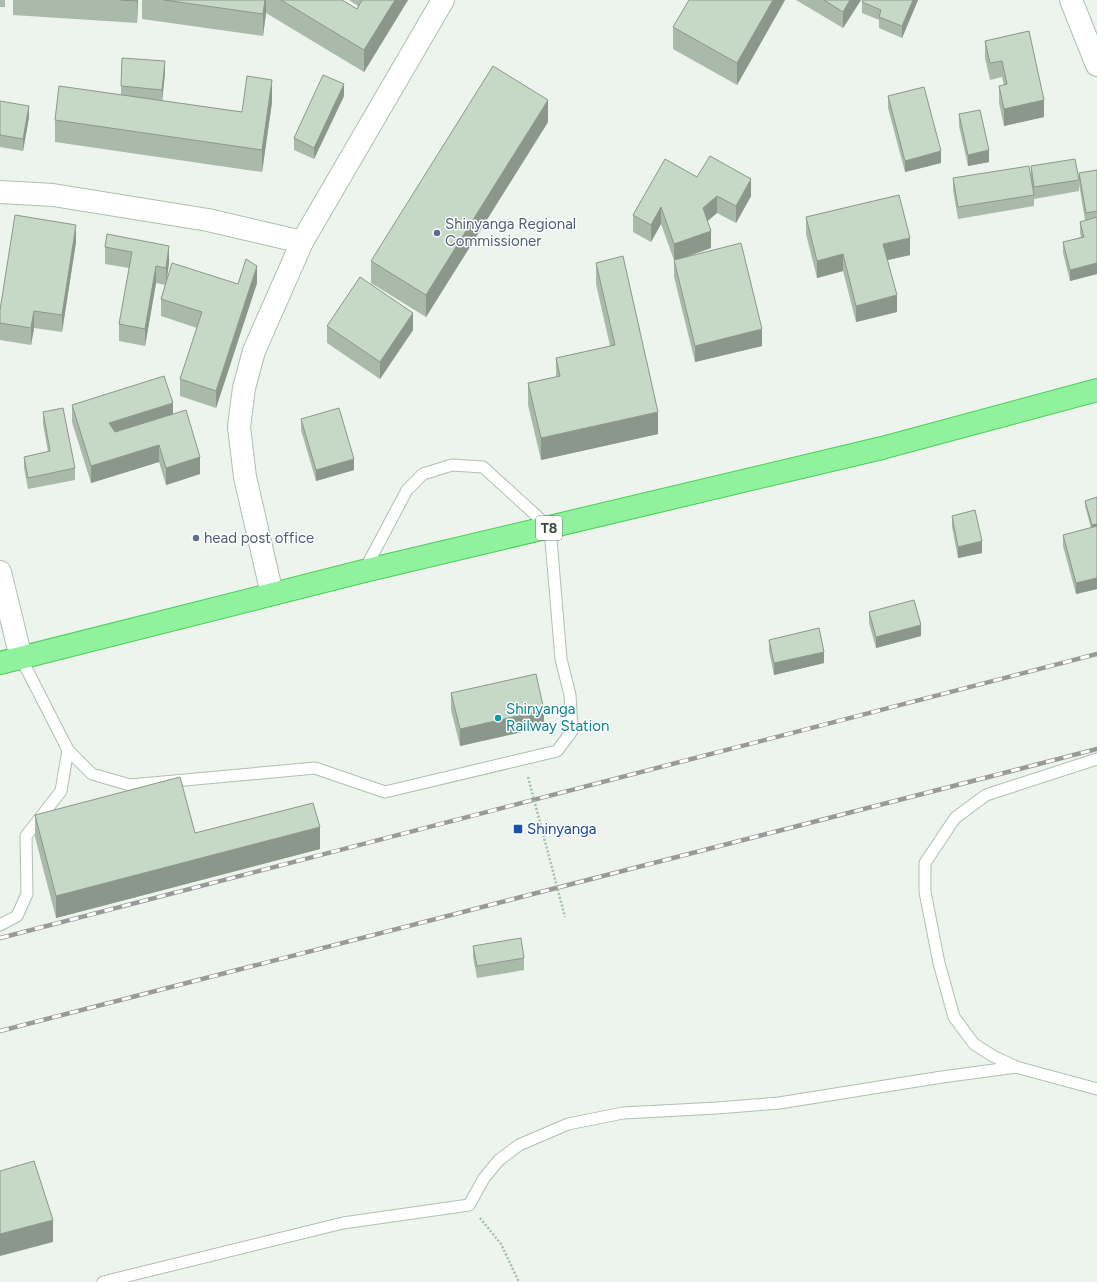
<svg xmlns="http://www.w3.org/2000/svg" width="1097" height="1282" font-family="Figtree,sans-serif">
<rect width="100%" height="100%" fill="#ecf4ed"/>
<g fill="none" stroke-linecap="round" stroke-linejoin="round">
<!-- service casing -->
<g stroke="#afbfb1" stroke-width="13">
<g id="service">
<polyline points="21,658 68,750 92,774 130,785 315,768 385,792 557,751 572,731 570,695 561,659 550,528 483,467 452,465 423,474 407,490 364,571"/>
<polyline points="1097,759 986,795 955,818 925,863 925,892 939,963 954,1017 974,1044 993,1056 1016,1067 1097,1089"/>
<polyline points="0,925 17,916 27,894 26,836 61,791 68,750"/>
<polyline points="103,1282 343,1223 469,1205 484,1178 499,1160 519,1145 568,1124 623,1113 717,1108 779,1103 942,1077 1016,1067"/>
</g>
</g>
<!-- minor casing -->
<g stroke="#afbfb1" stroke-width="24">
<g id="minor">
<polyline points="1071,0 1097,65"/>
<polyline points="0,192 53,195 208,220 302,242"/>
<polyline points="0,572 21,658"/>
<polyline points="272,594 245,477 239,427 244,388 254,351 302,242 443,0"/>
</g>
</g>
<!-- trunk casing -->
<g stroke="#4ccf55" stroke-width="24">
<polyline id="trunk" points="0,663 364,571 882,448 1097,390"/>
</g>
<!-- path -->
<polyline stroke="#a2c0a5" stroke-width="2.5" stroke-dasharray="2 2" stroke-linecap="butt" points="480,1218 501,1244 519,1282"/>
<!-- service -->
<use href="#service" stroke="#fff" stroke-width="11"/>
<!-- minor -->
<use href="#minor" stroke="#fff" stroke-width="22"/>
<!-- trunk -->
<use href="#trunk" stroke="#90f29c" stroke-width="22"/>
<!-- rail casing -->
<g stroke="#999" stroke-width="4.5">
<g id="rail">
<polyline points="0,938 1097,654"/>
<polyline points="0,1031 1097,749"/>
</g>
</g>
<!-- rail -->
<use href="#rail" stroke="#fff" stroke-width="3" stroke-dasharray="9" stroke-linecap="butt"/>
<!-- path-bridge -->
<polyline stroke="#a2c0a5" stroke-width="2.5" stroke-dasharray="2 2" stroke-linecap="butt" points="528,777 565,917"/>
</g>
<!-- wall -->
<g fill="#aabaaa">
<rect x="0" y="0" width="5" height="7"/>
<polygon points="13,0 138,0 137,23 13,15"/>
<polygon points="142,0 342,0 357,9 358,6 349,0 408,0 364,72 266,13 263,36 142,19"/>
<polygon points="785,0 737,85 673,49 673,27"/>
<polygon points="796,0 861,0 843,28"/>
<polygon points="863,0 918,0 902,38 879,28 879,20 862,13 862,2"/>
<polygon points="1029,31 1044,117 1004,126 999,103 999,86 1004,85 1002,77 990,80 985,58 985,41"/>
<polygon points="165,73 162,101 242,112 272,102 262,172 55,142 55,120 121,95 121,86"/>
<polygon points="344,96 314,159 294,150 294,138"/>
<polygon points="888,96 941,163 905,172 888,108"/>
<polygon points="0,101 29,117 23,151 0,147"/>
<polygon points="959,114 989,162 968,166 959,126"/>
<polygon points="548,122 426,317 371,283 371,261"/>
<polygon points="1031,166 1079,180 1079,191 1034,199 1034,206 958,219 953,190 953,178 1031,173"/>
<polygon points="1097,170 1097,274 1070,281 1063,253 1063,242 1081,237 1080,233 1080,222 1085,220 1079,184 1079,173"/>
<polygon points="697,177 751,196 736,223 717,213 707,221 711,248 681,258 762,346 695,362 674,277 674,260 661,224 651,242 633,232 633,215"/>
<polygon points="806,217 910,255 888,260 897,312 856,322 843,271 817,278 806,234"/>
<polygon points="107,234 169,263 166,282 238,284 257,283 216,408 180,396 180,379 197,328 161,316 161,299 165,285 156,283 145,346 119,341 119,324 129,268 105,264 105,247"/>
<polygon points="76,242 62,332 34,328 31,345 0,340 0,310"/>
<polygon points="596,263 658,434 541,460 528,405 528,383 556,377 556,358 610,346 596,284"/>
<polygon points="327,326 413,330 380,379 327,343"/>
<polygon points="72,405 173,414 200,474 166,485 159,462 91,483 72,422"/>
<polygon points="43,412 75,468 75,480 28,489 24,468 24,457 48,452 43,424"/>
<polygon points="301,419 354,470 316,481 301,430"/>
<polygon points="1097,497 1097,589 1076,594 1063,546 1063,535 1091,528 1085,506 1085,501"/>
<polygon points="952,516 982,553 958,558 952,527"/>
<polygon points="869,612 921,636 876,648 869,623"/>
<polygon points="769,640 824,663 774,675 769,651"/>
<polygon points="451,693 544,727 460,746 451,710"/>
<polygon points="35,815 195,833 320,849 56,918 35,837"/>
<polygon points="473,946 524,958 524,970 477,978 473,957"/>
</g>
<!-- shaded-wall -->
<g fill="#8b978b">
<polygon points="137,0 138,0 137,23"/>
<polygon points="265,0 266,0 266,13 263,36 263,14"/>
<polygon points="395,0 408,0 364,72 364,50"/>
<polygon points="773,0 785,0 737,85 737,63"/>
<polygon points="850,0 861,0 843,28 843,12"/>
<polygon points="913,0 918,0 902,38 902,26"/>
<polygon points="165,61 165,73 162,102 162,90"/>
<polygon points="272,80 272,102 262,172 262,150"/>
<polygon points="344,84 344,96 314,159 314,148"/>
<polygon points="548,100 548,122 426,317 426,295"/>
<polygon points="1044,100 1044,117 1004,126 1004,109"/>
<polygon points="29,106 29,117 23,151 23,139"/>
<polygon points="989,150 989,162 968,166 968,155"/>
<polygon points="941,151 941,163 905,172 905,161"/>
<polygon points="751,179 751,196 736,223 736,206"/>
<polygon points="717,196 717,213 703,225 703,208"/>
<polygon points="661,207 661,224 651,242 651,225"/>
<polygon points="76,225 76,242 62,332 62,315"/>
<polygon points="711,231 711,248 674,261 674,244"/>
<polygon points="910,238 910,255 883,261 883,244"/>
<polygon points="169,246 169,263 166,285 166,268"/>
<polygon points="843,254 843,271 817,278 817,261"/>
<polygon points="1097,263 1097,274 1070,281 1070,270"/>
<polygon points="156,266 156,283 145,346 145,329"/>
<polygon points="257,266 257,283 216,408 216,391"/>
<polygon points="897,295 897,312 856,322 856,306"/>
<polygon points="34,311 34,328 31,345 31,328"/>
<polygon points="413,313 413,330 380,379 380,362"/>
<polygon points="762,329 762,346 695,362 695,346"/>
<polygon points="173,403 173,420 109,439 109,423"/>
<polygon points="658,412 658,434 541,460 541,438"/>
<polygon points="159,445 159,462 91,483 91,466"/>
<polygon points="200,457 200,474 166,485 166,468"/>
<polygon points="354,459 354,470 316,481 316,470"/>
<polygon points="1097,524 1097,529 1092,531 1092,525"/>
<polygon points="982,541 982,553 958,558 958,547"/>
<polygon points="1097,578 1097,589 1076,594 1076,583"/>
<polygon points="921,625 921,636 876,648 876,637"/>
<polygon points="824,652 824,663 774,675 774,663"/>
<polygon points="544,710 544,727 460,746 460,729"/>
<polygon points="320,827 320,849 56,918 56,896"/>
<polygon points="53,1220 53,1242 0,1256 0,1234"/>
</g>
<!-- building -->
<g fill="#c6d8c6" stroke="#8b978b">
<polygon points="121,0 137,0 137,1"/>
<polygon points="164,0 265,0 263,14"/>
<polygon points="281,0 342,0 357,9 362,0 395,0 364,50"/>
<polygon points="689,0 773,0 737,63 673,27"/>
<polygon points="824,0 850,0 843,12"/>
<polygon points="863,0 913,0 902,26 879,17 881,10 862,2"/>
<polygon points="1029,31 1044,100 1004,109 999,86 1007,84 1002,61 990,63 985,41"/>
<polygon points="122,58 165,61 162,90 121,86"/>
<polygon points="493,66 548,100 426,295 371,261"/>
<polygon points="323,75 344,84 314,148 294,138"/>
<polygon points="247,76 272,80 262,150 55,120 59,86 242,112"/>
<polygon points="924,87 941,151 905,161 888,96"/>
<polygon points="0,101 29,106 23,139 0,135"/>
<polygon points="980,110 989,150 968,155 959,114"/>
<polygon points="710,156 751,179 736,206 717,196 703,208 711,231 674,244 661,207 651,225 633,215 665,159 697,177"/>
<polygon points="1075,159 1079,180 1034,187 1031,166"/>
<polygon points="1029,166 1034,195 958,207 953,178"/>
<polygon points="1097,170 1097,211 1086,213 1079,173"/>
<polygon points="899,195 910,238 883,244 897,295 856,306 843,254 817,261 806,217"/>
<polygon points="15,215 76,225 62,315 34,311 31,328 0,323 0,310"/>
<polygon points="1097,217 1097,263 1070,270 1063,242 1084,237 1080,222"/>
<polygon points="107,234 169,246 166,268 156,266 145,329 119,324 132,252 105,247"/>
<polygon points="741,243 762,329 695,346 674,260"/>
<polygon points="623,256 658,412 541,438 528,383 560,376 556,358 615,345 596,263"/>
<polygon points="246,259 257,266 216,391 180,379 202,312 161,299 172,263 238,284"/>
<polygon points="360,277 413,313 380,362 327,326"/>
<polygon points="164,376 173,403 109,423 115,432 186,410 200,457 166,468 159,445 91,466 72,405"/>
<polygon points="63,408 75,468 28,478 24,457 50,451 43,412"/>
<polygon points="339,408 354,459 316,470 301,419"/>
<polygon points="1097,497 1097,524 1092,525 1085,501"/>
<polygon points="975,510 982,541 958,547 952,516"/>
<polygon points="1097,526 1097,578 1076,583 1063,535"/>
<polygon points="914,600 921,625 876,637 869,612"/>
<polygon points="819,628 824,652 774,663 769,640"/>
<polygon points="536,674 544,710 460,729 451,693"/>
<polygon points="180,777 195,833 313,803 320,827 56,896 35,815"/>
<polygon points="521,938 524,958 477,966 473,946"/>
<polygon points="34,1161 53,1220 0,1234 0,1171"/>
</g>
<!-- markers -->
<g fill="#5c6f8a" stroke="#fff" stroke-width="1.5">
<circle cx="437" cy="233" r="4"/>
<circle cx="196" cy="538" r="4"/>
</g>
<circle fill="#0f9aa8" stroke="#fff" stroke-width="1.5" cx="498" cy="718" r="4"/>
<rect fill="#1a4fb4" stroke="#fff" stroke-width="1.5" x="513" y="824" width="10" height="10" rx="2"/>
<g text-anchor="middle" stroke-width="3" stroke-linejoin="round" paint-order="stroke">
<!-- shield labels -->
<rect fill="#fff" stroke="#757f76" stroke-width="1" x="536" y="516" width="26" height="24" rx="3"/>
<g font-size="14" font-weight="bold" fill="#3a483b">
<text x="549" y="533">T8</text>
</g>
<!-- service labels -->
<g font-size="15" fill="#4e5e75" stroke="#fff" text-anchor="start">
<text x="445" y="229">Shinyanga Regional<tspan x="445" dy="17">Commissioner</tspan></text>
<text x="204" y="543">head post office</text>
</g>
<!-- culture labels -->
<g font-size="15" fill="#0d838f" stroke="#fff" text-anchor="start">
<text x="506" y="714">Shinyanga<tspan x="506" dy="17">Railway Station</tspan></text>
</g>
<!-- transit labels -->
<g font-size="15" fill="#164399" stroke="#fff" text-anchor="start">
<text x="527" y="834">Shinyanga</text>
</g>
</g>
</svg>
